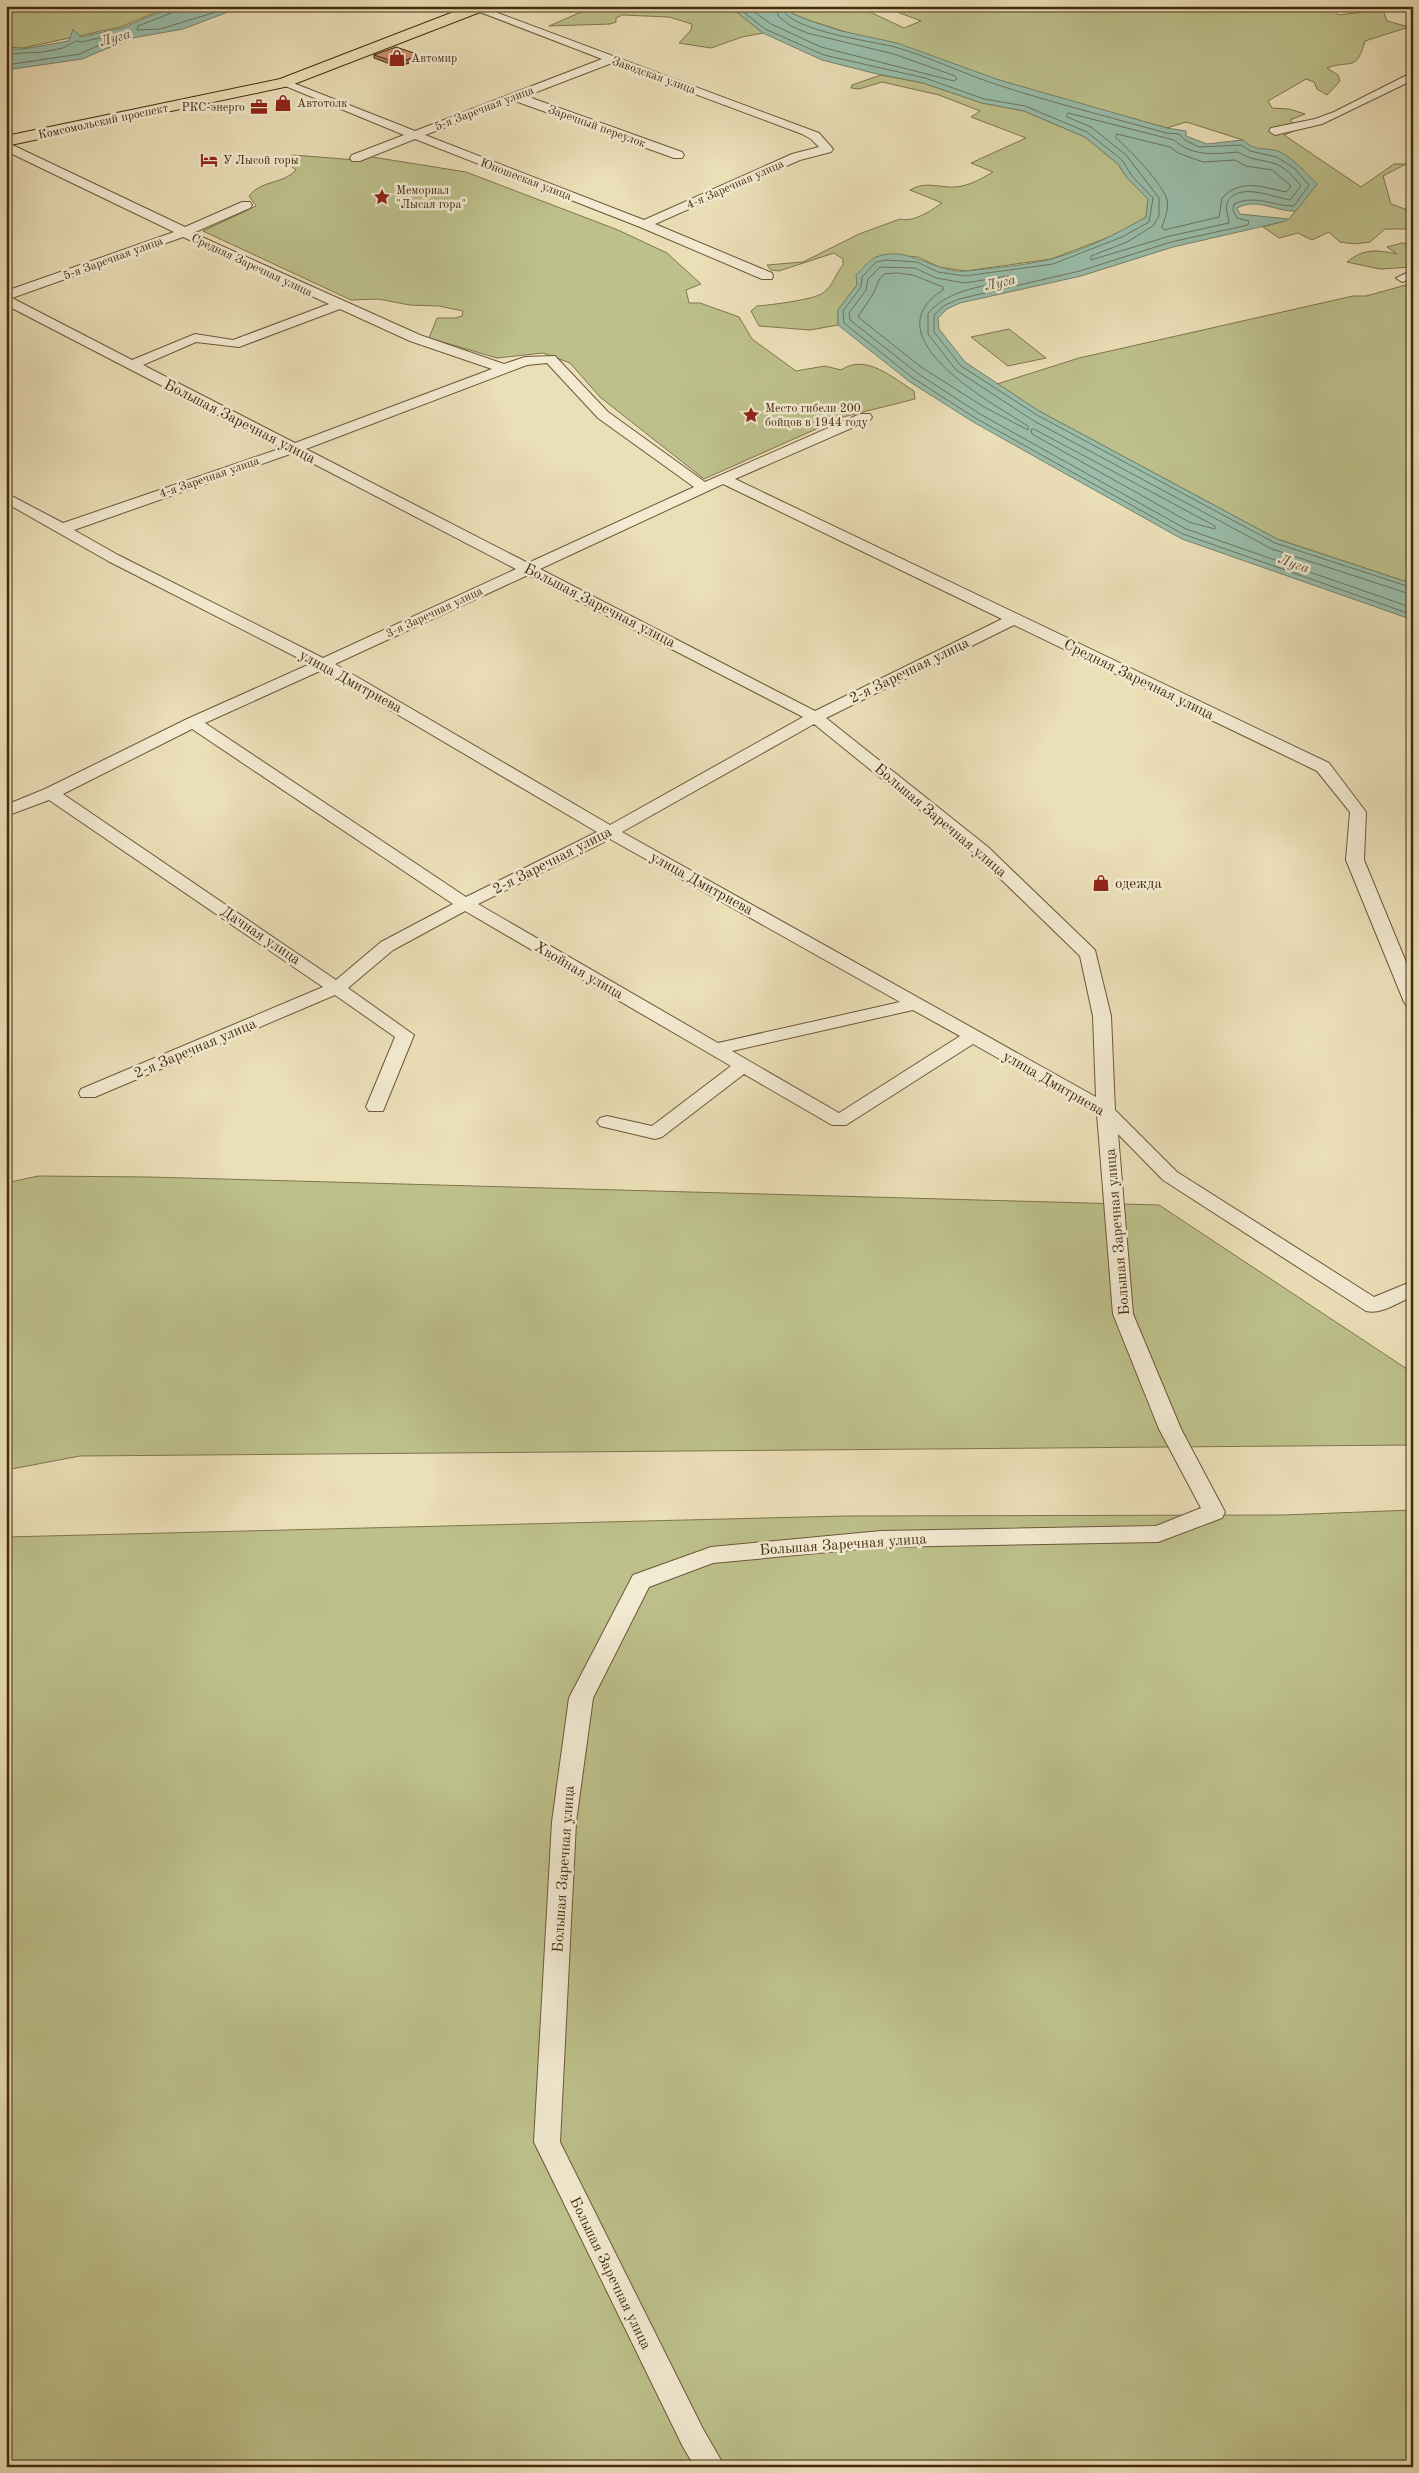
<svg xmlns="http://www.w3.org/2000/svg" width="1419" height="2473" font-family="'Old Standard TT',serif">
<rect width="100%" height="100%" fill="#ebdfb8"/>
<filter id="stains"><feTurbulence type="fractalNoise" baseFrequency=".004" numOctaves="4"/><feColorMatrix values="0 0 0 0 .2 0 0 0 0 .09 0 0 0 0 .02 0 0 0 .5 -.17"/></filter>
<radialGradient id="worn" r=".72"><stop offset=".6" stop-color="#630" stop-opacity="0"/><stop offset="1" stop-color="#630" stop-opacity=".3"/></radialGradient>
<!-- green -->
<g fill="#bdc08b" stroke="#80754c" fill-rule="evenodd">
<polygon points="6,6 171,6 120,27 23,48 6,47"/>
<polygon points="595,6 729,6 763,33 742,37 711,48 679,43 691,30 692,24 669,17 622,15 616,18 616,22 610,24 549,26"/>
<path d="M784 6H1330L1338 15 1383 10 1387 21 1409 27 1365 41C1356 73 1351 59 1327 68L1338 75 1340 81 1327 95 1317 89 1314 82 1306 79 1268 101 1272 108 1289 109 1305 114 1290 120 1299 129 1284 135 1361 187 1394 164H1406L1383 176 1391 204 1413 212V222H1408V229H1385L1370 242 1355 244 1340 242 1329 232 1312 240 1298 233 1279 238 1263 227 1289 219 1317 184 1279 152 1251 148 1243 140 1199 126 1186 122 1167 128 1060 99 811 21 793 14ZM884 7 921 21 904 28 870 12Z"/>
<path d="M881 75 923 83 982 103 1024 111 1085 137 1118 164 1128 179 1148 199 1146 217 1120 233 1051 259 966 271 939 267 918 257 885 255 857 285 838 310V325L810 330 759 326 751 311 757 306C770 305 813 300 823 293 833 286 836 273 843 265V259L834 253 779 271 771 270 767 265 803 262 859 234 900 219C913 223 932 210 942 203L910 190C924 182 933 186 949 187 966 188 979 180 993 172L971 163 1026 138 971 117 980 111 939 95 882 82 859 89 851 88 852 85Z"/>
<path d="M293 155 356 160 366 156 466 172 618 230 667 253 701 284 686 290 689 303H700L739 317 752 339 796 371 825 366 841 370C866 353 893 378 914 391L915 399 843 417 704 479 600 397 570 363 543 353 497 358 429 338 437 318H456L462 316 463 311 439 306 410 305 378 299 351 300 203 231 256 206 249 196C261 180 284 184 296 170L284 160Z"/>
<path d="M1402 243 1413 244V267L1380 269 1347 262C1364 248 1377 250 1397 254L1387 247Z"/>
<polygon points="1413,283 1413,584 1277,539 1039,411 997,384 1079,358 1353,296 1366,296"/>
<polygon points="1009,329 1046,358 1008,366 971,337"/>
<polygon points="38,1176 150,1177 1159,1205 1413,1373 1413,1445 80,1456 6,1470 6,1183"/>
<polygon points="1413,1510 1413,2467 6,2467 6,1537 845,1516 1283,1515"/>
</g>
<!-- water -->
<g fill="#99bdaa" stroke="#77826c">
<polygon points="174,6 247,6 241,11 228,12 183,29 132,38 82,59 6,70 6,49 23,49 69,41 73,29 81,37 122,28"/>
<path d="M729 6H784L793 14 811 21 841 31 897 43 999 80 1167 128 1186 131V136L1207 144 1243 140C1256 153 1265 146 1280 152 1294 159 1306 173 1317 184L1296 211C1275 212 1258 197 1237 208L1240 214 1288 219 1286 221 1173 247 1081 276 960 303 947 309 938 318 939 329 965 362 1039 411 1277 539 1413 584V620L1182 539 975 423 910 382 838 325V310L857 285 856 275C862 270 869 260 876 257 909 244 936 275 968 271 993 268 1028 265 1052 259 1084 250 1117 234 1146 217L1148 199 1128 179 1118 164 1085 137 1024 111 982 103 923 83 873 73 822 60 763 33Z"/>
</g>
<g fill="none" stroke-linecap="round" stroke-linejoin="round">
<!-- shore -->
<g stroke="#6e745c" stroke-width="1">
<polyline points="174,6 171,13 138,26 137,30 160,29 236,6"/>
<polyline points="736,6 765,29 824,55 925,78 984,99 1025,106 1087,132 1122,160 1132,176 1153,198 1149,222 1122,237 1053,264 965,276 938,272 917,262 886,260 876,262 862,277 861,287 843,311 844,323 913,378 977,419 1183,534 1413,615"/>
<polyline points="746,6 771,24 821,47 954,81 957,79 955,76 894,54 807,33 791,26 779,17 775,6"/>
<path d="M781 6C786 31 873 41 895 47 930 57 964 74 998 85 1053 103 1110 117 1166 133L1179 134 1185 140 1199 147 1241 145 1250 151 1277 157 1295 169 1309 185 1294 206C1272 206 1256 194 1234 204L1233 210 1237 218 1249 221 1248 225 1171 242 1080 271 959 299 945 305 934 315V332L961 366 1037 415 1275 543 1413 588"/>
<polyline points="6,54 43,52 63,48 76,41 82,42 113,35 116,37 80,54 6,65"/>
<path d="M1068 113 1174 140C1193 157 1214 154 1238 152 1250 160 1259 159 1273 163 1284 166 1294 177 1301 186L1290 200C1273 197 1237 181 1227 203 1225 210 1229 217 1229 223L1170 236 1091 260V256L1127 242 1153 226 1159 216V198L1126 155 1091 127 1067 117Z"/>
<path d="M1117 134 1170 147 1178 153 1203 162 1235 160 1246 166 1272 170 1291 186 1286 192C1262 187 1241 178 1222 198L1219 217 1164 230 1162 227C1165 218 1169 209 1167 200 1164 185 1128 148 1116 138Z"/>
<path d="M898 273 913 275 943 287V290C869 337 992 403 1028 426V430L984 407 921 367 858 317 873 294 880 278 885 274Z"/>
<polygon points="1034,429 1215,526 1215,529 1189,522 1032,434 1031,430"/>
<path d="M1413 595 1272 549 1034 421 956 370 928 334V313C949 290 979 287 1008 281V276L965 283 936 278 915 268 880 267 868 279 866 290 849 313 850 320 917 373 980 414 1186 529 1413 608"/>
</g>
<!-- minor casing -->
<g stroke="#6e5738" stroke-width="2">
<g id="minor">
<path d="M479 6 819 133 833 149 831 152 800 160 655 224 772 273 773 276 772 279H762L640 227 415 139 360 161H352L350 158 352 155 404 135 278 83 284 80 288 81 415 131 602 59 472 9ZM612 63 802 134 811 139 819 147 792 154 644 220 425 135 515 101 674 158H682L684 155 682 152 526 96Z"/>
<polygon points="1413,72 1413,80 1322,124 1275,135 1269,131 1271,128 1315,119 1334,112"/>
<path d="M6 142 185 227 242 202H250L252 205 250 208 193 233 420 335 504 364 525 357 555 356 608 412 705 482 860 414H870L872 417 870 420 735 479 1329 763 1366 812 1364 860 1413 979V1007L1407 1006 1404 1002 1346 860 1350 812 1317 771 1014 625 826 718 988 847 1095 950 1111 1016 1115 1110 1177 1172 1374 1297 1413 1281V1296C1399 1302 1381 1315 1366 1311L1163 1180 1118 1134 1133 1314 1181 1429 1225 1512 1222 1518 1158 1542 881 1547 713 1563 649 1587 593 1698 576 1822 560 2142 703 2429 725 2467H695L683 2447 534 2142 552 1822 569 1698 633 1575 711 1547 881 1531 1156 1526 1201 1508 1159 1429 1113 1314 1097 1114 973 1044 846 1125H832L744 1074 662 1137 655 1139 600 1126 597 1122 600 1118 607 1116 652 1126 731 1066 465 911 393 950 348 988 414 1035 383 1111H369L366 1107 395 1037 335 995 95 1097H81L79 1093 81 1089 323 987 49 800 6 816V805L45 789 187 719 310 664 108 561 6 503V493L63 523 282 448 6 305V291L174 232 6 151ZM183 237 329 304 233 340 195 334 132 360 12 298ZM340 309 410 341 492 369 295 443 143 365 196 342 239 347ZM547 363 598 418 694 487 528 563 306 449 527 365ZM293 453 516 569 323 658 118 555 74 530ZM723 484 1002 619 815 711 540 569ZM528 575 803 717 610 825 335 664ZM322 670 597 832 466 897 205 723ZM814 724 976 855 1080 956 1093 1016 1096 1097 622 832ZM192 729 453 904 381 942 336 980 63 794ZM610 839 900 1002 718 1043 478 904ZM913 1010 960 1036 839 1113 732 1051Z"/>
<polygon points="1413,270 1413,278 1402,282 1396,278"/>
</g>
</g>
<!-- major casing -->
<g stroke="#442a0e" stroke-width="2">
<polygon id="major" points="469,6 490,6 488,9 289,86 6,146 6,136 280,79"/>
</g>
<!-- minor -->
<use href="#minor" fill="#f2ead1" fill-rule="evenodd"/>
<!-- major -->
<use href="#major" fill="#ebdfb8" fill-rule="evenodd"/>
</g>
<!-- wall -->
<polygon fill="#b37a5c" stroke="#442a0e" points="374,55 420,55 420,59 398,67 374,58"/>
<!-- shaded-wall -->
<polygon fill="#92634b" stroke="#442a0e" points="420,55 420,59 398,67 398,63"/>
<!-- building -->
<polygon fill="#d08e6b" stroke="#442a0e" points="396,47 420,55 398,63 374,55"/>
<!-- icons -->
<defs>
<g id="shop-bare" transform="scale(1.35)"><path d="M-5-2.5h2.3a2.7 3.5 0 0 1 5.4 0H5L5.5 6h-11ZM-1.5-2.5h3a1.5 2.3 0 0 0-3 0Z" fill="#8f2418" stroke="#f2ead1" stroke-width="2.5" paint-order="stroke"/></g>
<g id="office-bare" transform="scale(1.35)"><path d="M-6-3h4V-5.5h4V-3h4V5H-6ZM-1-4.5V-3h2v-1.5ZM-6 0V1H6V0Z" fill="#8f2418" stroke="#f2ead1" stroke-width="2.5" paint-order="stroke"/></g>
<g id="hotel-bare" transform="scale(1.35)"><path d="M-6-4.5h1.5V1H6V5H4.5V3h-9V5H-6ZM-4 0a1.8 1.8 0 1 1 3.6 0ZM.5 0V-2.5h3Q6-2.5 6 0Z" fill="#8f2418" stroke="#f2ead1" stroke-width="2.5" paint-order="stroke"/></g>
<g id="sight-bare" transform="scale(1.35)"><path d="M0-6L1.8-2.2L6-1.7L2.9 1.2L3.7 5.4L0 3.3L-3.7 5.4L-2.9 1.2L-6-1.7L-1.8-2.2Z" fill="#8f2418" stroke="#f2ead1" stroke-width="2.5" paint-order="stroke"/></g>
</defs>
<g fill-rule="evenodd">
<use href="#shop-bare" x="397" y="58"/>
<use href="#shop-bare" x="283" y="103"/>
<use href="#office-bare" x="259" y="107"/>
<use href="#hotel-bare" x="209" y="160"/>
<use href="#sight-bare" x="382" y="197"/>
<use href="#sight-bare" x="751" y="415"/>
<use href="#shop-bare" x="1101" y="883"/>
</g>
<g text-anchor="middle" stroke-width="5" stroke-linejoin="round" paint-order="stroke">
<!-- far-poi labels -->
<g font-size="12" fill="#442a0e" stroke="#f2ead1" text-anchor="start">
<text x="411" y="62">Автомир</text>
<text x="297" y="107">Автотолк</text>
<text x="245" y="111" text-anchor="end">РКС-энерго</text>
<text x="223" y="164">У Лысой горы</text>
<text x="396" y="194">Мемориал<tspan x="396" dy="14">"Лысая гора"</tspan></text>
<text x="765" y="412">Место гибели 200<tspan x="765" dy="14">бойцов в 1944 году</tspan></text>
</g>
<!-- far-street labels -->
<g font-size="12" fill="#442a0e" stroke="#f2ead1">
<text transform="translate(654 75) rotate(20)" y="4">Заводская улица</text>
<text transform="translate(484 108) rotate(-21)" y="4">5-я Заречная улица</text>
<text transform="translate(103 121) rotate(-12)" y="4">Комсомольский проспект</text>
<text transform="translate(597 126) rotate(20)" y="4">Заречный переулок</text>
<text transform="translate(526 179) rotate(21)" y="4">Юношеская улица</text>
<text transform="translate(735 184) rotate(-24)" y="4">4-я Заречная улица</text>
<text transform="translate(113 258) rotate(-20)" y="4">5-я Заречная улица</text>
<text transform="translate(252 265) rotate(25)" y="4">Средняя Заречная улица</text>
<text transform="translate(209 477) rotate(-19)" y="4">4-я Заречная улица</text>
<text transform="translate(434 612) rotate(-25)" y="4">3-я Заречная улица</text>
</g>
<!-- far-water labels -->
<g font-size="14" font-style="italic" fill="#594f35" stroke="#f2ead1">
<text transform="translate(115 37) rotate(-16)" y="5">Луга</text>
<text transform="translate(1000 282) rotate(-13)" y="5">Луга</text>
<text transform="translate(1294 563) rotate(19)" y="5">Луга</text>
</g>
<!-- street labels -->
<g font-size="15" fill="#442a0e" stroke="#f2ead1">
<text transform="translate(240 421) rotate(27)" y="5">Большая Заречная улица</text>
<text transform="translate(600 605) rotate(27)" y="5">Большая Заречная улица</text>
<text transform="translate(909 670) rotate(-26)" y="5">2-я Заречная улица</text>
<text transform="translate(1139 679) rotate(26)" y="5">Средняя Заречная улица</text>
<text transform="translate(351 681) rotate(29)" y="5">улица Дмитриева</text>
<text transform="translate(941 820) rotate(40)" y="5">Большая Заречная улица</text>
<text transform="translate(552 860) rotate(-27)" y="5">2-я Заречная улица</text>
<text transform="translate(702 883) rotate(29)" y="5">улица Дмитриева</text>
<text transform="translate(261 935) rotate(34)" y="5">Дачная улица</text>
<text transform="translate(579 970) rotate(30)" y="5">Хвойная улица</text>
<text transform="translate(195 1048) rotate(-23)" y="5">2-я Заречная улица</text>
<text transform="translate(1054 1083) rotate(30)" y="5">улица Дмитриева</text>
<text transform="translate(1117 1232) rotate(-95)" y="5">Большая Заречная улица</text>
<text transform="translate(843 1544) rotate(-4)" y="5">Большая Заречная улица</text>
<text transform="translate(563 1869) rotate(-86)" y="5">Большая Заречная улица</text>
<text transform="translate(611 2273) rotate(64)" y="5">Большая Заречная улица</text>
</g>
<!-- poi labels -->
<g font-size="15" fill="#442a0e" stroke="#f2ead1" text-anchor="start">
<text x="1115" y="888">одежда</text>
</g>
</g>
<!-- margin -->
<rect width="1419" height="2473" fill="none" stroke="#ebdfb8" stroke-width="25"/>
<rect x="8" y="8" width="1404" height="2458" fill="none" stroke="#442a0e" stroke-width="2.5"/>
<rect x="12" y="12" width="1394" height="2448" fill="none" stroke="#442a0e"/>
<rect width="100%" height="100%" filter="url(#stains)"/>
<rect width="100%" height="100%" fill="url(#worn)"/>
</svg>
